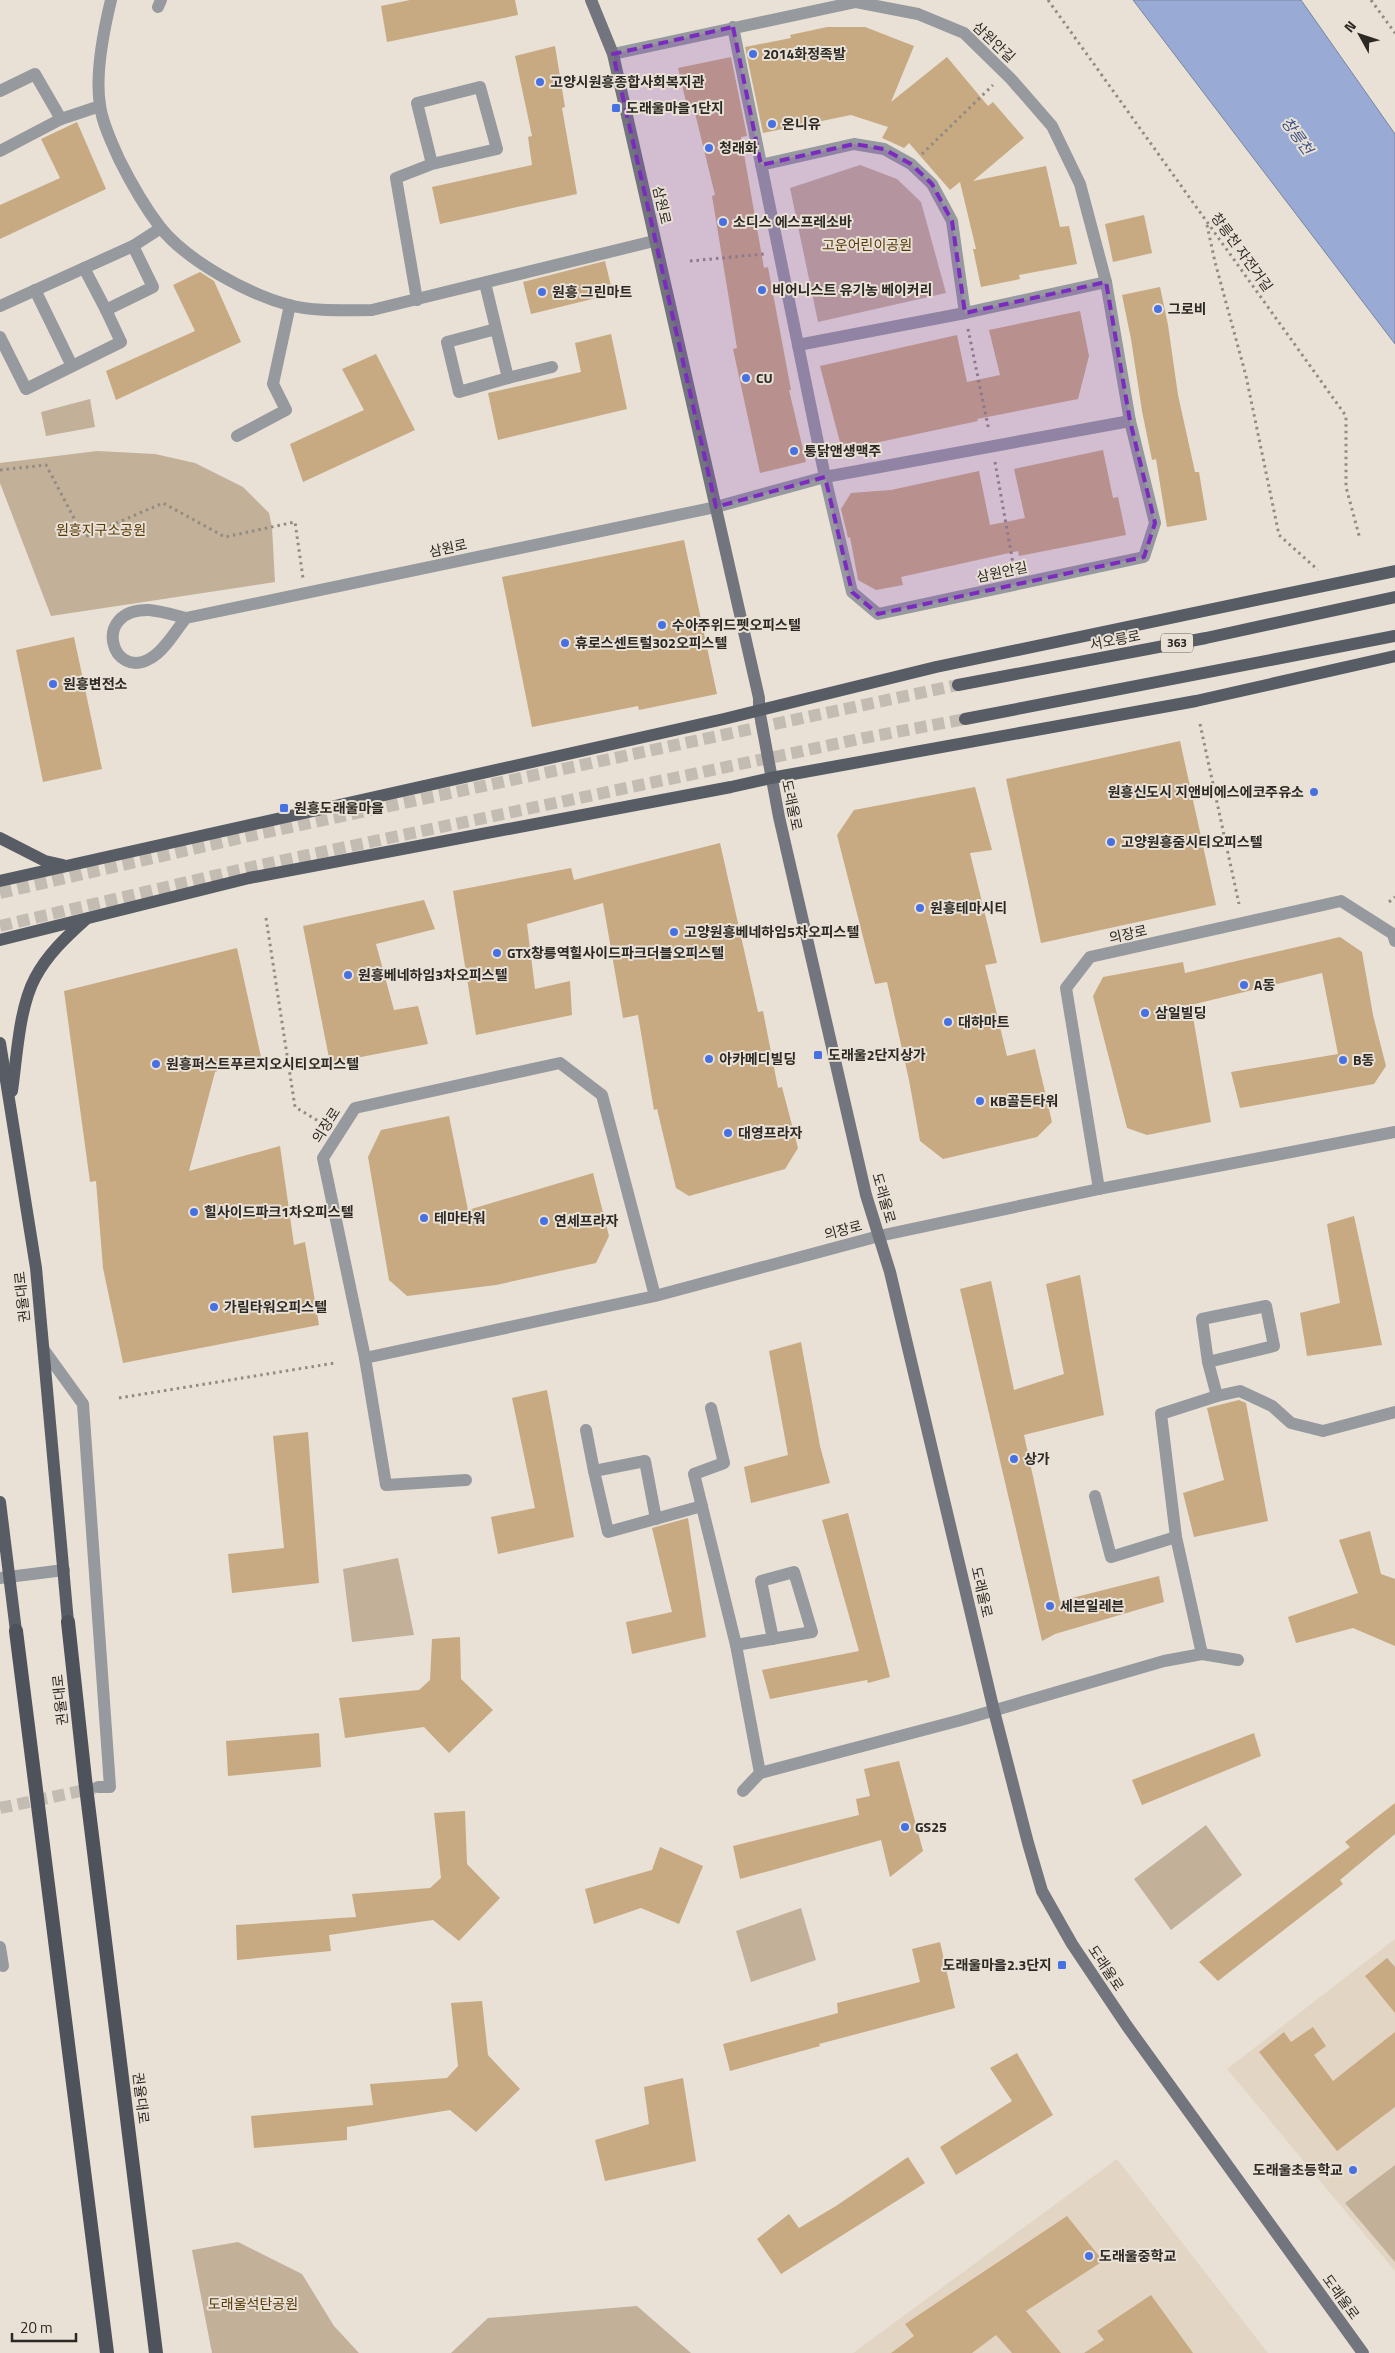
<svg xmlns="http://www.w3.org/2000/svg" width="1395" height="2353" font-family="'Titillium Web','Noto Sans KR',sans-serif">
<rect width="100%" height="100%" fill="#e9e1d6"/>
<!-- built -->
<g fill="#e3d5c4">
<polygon points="1395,1939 1395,2271 1227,2069"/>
<polygon points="1117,2159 1268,2353 853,2353"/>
</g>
<!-- green -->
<g fill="#c2b098">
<polygon points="860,165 897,179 921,202 946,293 818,322 790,188"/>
<polygon points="90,399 95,427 46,436 41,412"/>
<polygon points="97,451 155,454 195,463 243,487 269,513 272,527 275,582 51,616 0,483 0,463"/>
<polygon points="398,1558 414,1635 352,1642 343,1569"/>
<polygon points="1206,1825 1242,1875 1171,1930 1134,1879"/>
<polygon points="801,1908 816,1960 751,1982 736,1931"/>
<polygon points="1395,2165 1395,2262 1345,2203"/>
<polygon points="238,2242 302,2274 334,2326 359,2353 212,2353 192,2250"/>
<polygon points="637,2306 691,2353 451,2353 488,2318"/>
</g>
<!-- water -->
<polygon fill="#99abd4" stroke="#7884a0" points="1133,0 1301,0 1395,134 1395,344"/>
<!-- building -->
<g fill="#c7a982">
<polygon points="410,0 515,0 518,15 387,42 381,6"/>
<polygon points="827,27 865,27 914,46 891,102 947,57 988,106 993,102 1024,138 973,181 1046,166 1060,227 1069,226 1077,264 1019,275 1020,279 981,287 973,249 976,249 960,182 950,190 909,143 904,148 882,138 888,127 851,115 763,133 745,47 791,38 790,35"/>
<polygon points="555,46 565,107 562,108 577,194 440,224 432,187 532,165 528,137 532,136 515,56"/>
<polygon points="731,57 747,136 741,137 764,268 768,267 791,390 789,390 806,462 760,473 733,349 737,348 712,196 715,195 693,105 687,106 678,68"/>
<polygon points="77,122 106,189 0,239 0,205 60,178 41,139"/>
<polygon points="1144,215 1152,253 1113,262 1105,224"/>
<polygon points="605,261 613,294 531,314 523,282"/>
<polygon points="200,272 214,281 241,342 116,400 106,371 195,331 173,285"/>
<polygon points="1160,287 1168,325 1178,395 1195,472 1199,472 1207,520 1167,527 1156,459 1152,460 1142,411 1131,339 1122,295"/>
<polygon points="1080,311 1089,356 1078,399 977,419 978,421 842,450 820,366 957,335 967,382 1000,375 989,330"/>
<polygon points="611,334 627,409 498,440 488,393 581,372 575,343"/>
<polygon points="376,354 415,430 303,482 290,444 364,410 342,369"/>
<polygon points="1103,450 1113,498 1118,497 1126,535 1019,556 1018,551 901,577 903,585 876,590 858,580 850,537 848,538 841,509 851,493 891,490 979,471 990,525 1025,518 1014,469"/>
<polygon points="684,540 717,694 639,710 638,706 532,727 502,577"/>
<polygon points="74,637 102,769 43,782 16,650"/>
<polygon points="1180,741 1216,905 1041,943 1006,779"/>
<polygon points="975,787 992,850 970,853 997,963 985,965 1007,1056 1035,1049 1052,1122 1037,1137 943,1159 920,1141 909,1080 887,982 875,984 837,835 854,810"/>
<polygon points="720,843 758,1012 763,1011 778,1088 782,1087 798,1148 785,1169 689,1196 676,1188 657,1109 654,1110 638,1015 623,1018 603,903 527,924 535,989 570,981 572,1015 476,1035 453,891 571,868 574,880"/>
<polygon points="424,900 435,929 376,944 394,1010 418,1006 428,1044 330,1063 303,926"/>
<polygon points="1340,937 1362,952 1373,1015 1386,1066 1374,1084 1240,1108 1231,1072 1338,1054 1322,973 1191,1005 1211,1122 1147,1135 1127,1128 1093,996 1103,977 1183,962 1185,973"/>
<polygon points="237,948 261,1057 215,1072 189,1171 280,1146 294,1245 305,1242 319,1325 123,1363 103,1268 96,1181 90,1182 64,991"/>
<polygon points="449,1116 468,1210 593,1173 609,1236 596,1263 496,1285 407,1296 389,1280 368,1157 381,1130"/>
<polygon points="1354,1216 1382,1345 1307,1356 1300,1313 1340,1303 1327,1224"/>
<polygon points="1080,1275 1104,1415 1024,1435 1060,1601 1159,1576 1164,1602 1055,1634 1042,1641 960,1289 991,1281 1014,1390 1064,1374 1046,1284"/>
<polygon points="801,1342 820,1446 830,1483 751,1503 744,1467 788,1455 769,1351"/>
<polygon points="547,1390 574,1537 498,1554 491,1517 535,1508 512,1398"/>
<polygon points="1239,1400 1246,1403 1268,1521 1194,1537 1183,1493 1224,1480 1207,1408"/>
<polygon points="308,1432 319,1583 232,1593 228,1554 284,1548 273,1436"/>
<polygon points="848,1513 890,1677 868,1683 867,1680 770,1699 762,1670 859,1651 822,1520"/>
<polygon points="688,1518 706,1637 632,1654 626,1622 672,1612 652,1528"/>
<polygon points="1370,1531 1381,1574 1395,1579 1395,1646 1353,1628 1296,1643 1288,1617 1358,1593 1339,1540"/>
<polygon points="460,1637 461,1679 493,1710 449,1753 424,1727 345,1738 339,1698 419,1690 430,1680 432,1639"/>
<polygon points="319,1733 321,1767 228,1776 226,1741"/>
<polygon points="1254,1733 1261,1756 1142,1805 1132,1780"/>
<polygon points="899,1761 923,1851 890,1877 881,1840 740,1879 733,1846 859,1815 856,1799 870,1796 864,1769"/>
<polygon points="1395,1803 1395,1834 1340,1880 1343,1884 1218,1981 1199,1962 1350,1847 1345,1842"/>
<polygon points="465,1811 467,1864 500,1898 459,1941 433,1920 329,1935 331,1951 237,1960 236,1925 356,1917 352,1894 430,1888 441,1878 434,1813"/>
<polygon points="660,1847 703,1866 679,1924 641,1908 594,1924 585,1889 652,1870"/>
<polygon points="940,1942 955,2008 819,2044 820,2046 730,2071 723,2044 838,2013 837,2003 920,1982 912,1949"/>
<polygon points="1387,1958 1395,1967 1395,2013 1365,1976"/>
<polygon points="482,2001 488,2055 520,2089 476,2132 450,2110 347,2127 347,2140 254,2148 251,2116 373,2105 370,2084 447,2078 458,2066 451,2003"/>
<polygon points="1313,2027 1326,2046 1314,2055 1333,2081 1395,2032 1395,2107 1337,2151 1259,2052 1284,2032 1291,2042"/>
<polygon points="1017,2053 1053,2115 956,2175 940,2147 1012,2101 990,2068"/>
<polygon points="683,2078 696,2161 605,2181 595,2140 649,2124 644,2087"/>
<polygon points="908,2157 925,2183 781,2274 757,2239 789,2214 799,2228 836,2206"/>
<polygon points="1067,2216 1103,2261 1026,2311 1061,2353 1012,2353 996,2335 972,2353 891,2353 914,2336 905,2324"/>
<polygon points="1151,2295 1193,2353 1084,2353 1104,2340 1097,2331"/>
</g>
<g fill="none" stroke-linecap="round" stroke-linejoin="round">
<!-- minor-tunnel -->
<polyline stroke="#c3bcb3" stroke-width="12" stroke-dasharray="12 6" stroke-linecap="butt" points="0,1808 95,1788"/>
<!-- primary-tunnel -->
<g stroke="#c3bcb3" stroke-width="12" stroke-dasharray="12 6" stroke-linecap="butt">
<polyline points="0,893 249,836 958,685"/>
<polyline points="0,926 256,866 864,738 965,719"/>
</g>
<!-- path -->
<g stroke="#918b83" stroke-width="3" stroke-dasharray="2.5 4" stroke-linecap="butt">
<polyline points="1048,0 1346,416 1346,487 1360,539"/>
<polyline points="1371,0 1395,33"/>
<polyline points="922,154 993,85"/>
<polyline points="1207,225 1215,262 1246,376 1279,535 1318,570"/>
<polyline points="690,261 764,254"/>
<polyline points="968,329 989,431"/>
<polyline points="995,462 1014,569"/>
<polyline points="0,470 46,465 84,537 163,503 225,537 295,522 303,578"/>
<polyline points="1200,724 1239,904"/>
<polyline points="1389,902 1395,897"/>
<polyline points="266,918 295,1107 320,1122"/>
<polyline points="119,1398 335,1363"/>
</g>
<!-- service -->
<g stroke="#96999e" stroke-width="12">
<path d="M111 0C104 29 95 75 100 105 102 123 112 143 119 159 131 183 144 206 160 227 187 261 248 294 289 305 315 312 345 310 372 310L654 241"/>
<polyline points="158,7 161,0"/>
<polyline points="0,91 35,74 61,119"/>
<polyline points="0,151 61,119 100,106"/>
<polyline points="84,268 106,310"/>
<polyline points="485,283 508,378 459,392 447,342 496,329"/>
<polyline points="35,290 72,366"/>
<polyline points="417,300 396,178 432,164 497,149 480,87 417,103 432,164"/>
<polyline points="0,306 133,246 161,228"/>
<polyline points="0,337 26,389 121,342 106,310 153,287 133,246"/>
<polyline points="508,378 552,367"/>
<polyline points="237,436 286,410 273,384 290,305"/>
<polyline points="365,1358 386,1485 466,1480"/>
<polyline points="1208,1362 1274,1346 1266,1306 1202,1319 1208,1362 1217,1396"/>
<polyline points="711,1408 724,1463 694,1474 736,1645 760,1773"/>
<polyline points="586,1430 594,1471"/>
<polyline points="1095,1496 1111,1557 1176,1537"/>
<polyline points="656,1519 645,1461 594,1471 608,1532 702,1506"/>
<polyline points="736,1645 812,1632 794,1572 761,1581 773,1639"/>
<polyline points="1202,1654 1176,1537 1161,1414 1217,1396 1240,1391 1272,1406 1291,1423 1323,1431 1395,1412"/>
<polyline points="743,1791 760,1773 961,1720 1164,1661 1202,1654 1238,1660"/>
</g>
<!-- minor -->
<g stroke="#96999e" stroke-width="12">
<polyline points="613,54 856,2 918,14 964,33 1011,79 1052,126 1080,184 1106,282 1130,421 1155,523 1144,557 878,614 852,592 825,477 733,27"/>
<polyline points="761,165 854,144 884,149 911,164 932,184 952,221 965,313"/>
<polyline points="798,345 965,313 1106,282"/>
<path d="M186 618C176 630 165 650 151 658 112 682 90 609 149 610 161 611 174 615 186 618L716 507 825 477 1130 421"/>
<polyline points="1099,1189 1066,988 1090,957 1341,901 1393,934 1395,941"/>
<polyline points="655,1296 602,1095 560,1063 355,1108 323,1158 365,1358 655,1296 879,1236"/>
<polyline points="44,1350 83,1404 110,1787 98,1787"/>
<polyline points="0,1578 64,1570"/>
<polyline points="0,1947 3,1966"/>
</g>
<!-- tertiary -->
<polyline stroke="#96999e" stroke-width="12" points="879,1236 1099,1189 1395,1132"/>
<!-- secondary -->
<polyline stroke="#72757d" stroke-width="12" points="591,0 613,54 759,698 759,709 779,817 866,1195 890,1272 994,1711 1028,1843 1042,1891 1072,1944 1127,2026 1363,2353"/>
<!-- primary -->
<g stroke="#585c65" stroke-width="12">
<polyline points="958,685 1206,638 1395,597"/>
<polyline points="965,719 1395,636"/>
<polyline points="0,838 45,861 63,865"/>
<polyline points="0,881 724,719 936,667 1395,571"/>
<polyline points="0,940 249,878 731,787 771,778 1196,701 1395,656"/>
<polyline points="0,1043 36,1268 68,1622"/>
<path d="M12 1091C17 1056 19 1008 35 978 47 955 66 937 85 920"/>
<polyline points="0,1502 16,1631"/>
</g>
<!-- trunk -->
<g stroke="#4e525b" stroke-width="14">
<polyline points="68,1622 85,1779 156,2353"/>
<polyline points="16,1631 107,2353"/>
</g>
</g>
<!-- marked area -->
<path fill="#7b2cbf" fill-opacity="0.2" stroke="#7b2cbf" stroke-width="4" stroke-dasharray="10 6" stroke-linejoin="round" d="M733 27 761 165 854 144 884 149 911 164 932 184 952 221 965 313 1106 282 1130 421 1155 523 1144 557 878 614 852 592 825 477 716 507 613 54Z"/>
<!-- markers -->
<g fill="#4771e3" stroke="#e9e1d6" stroke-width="2">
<circle cx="753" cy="54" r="5"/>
<circle cx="540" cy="82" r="5"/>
<rect x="611" y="103" width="10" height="10" rx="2.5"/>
<circle cx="772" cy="124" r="5"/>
<circle cx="709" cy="148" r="5"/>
<circle cx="723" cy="222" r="5"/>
<circle cx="762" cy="290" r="5"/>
<circle cx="542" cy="292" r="5"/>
<circle cx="1158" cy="309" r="5"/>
<circle cx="746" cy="378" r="5"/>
<circle cx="794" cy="451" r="5"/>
<circle cx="662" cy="625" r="5"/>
<circle cx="565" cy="643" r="5"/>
<circle cx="53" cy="684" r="5"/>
<circle cx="1314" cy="792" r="5"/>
<rect x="279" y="803" width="10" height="10" rx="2.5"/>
<circle cx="1111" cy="842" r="5"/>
<circle cx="920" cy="908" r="5"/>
<circle cx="674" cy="932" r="5"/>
<circle cx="497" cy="953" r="5"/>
<circle cx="348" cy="975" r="5"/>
<circle cx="1244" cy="985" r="5"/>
<circle cx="1145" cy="1013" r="5"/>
<circle cx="948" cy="1022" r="5"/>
<rect x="813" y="1050" width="10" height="10" rx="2.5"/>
<circle cx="709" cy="1059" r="5"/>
<circle cx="1343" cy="1060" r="5"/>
<circle cx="156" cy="1064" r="5"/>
<circle cx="980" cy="1101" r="5"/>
<circle cx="728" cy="1133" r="5"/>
<circle cx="194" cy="1212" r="5"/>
<circle cx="424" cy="1218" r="5"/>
<circle cx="544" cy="1221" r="5"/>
<circle cx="214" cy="1307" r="5"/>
<circle cx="1014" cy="1459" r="5"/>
<circle cx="1050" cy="1606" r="5"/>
<circle cx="905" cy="1827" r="5"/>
<rect x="1057" y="1960" width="10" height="10" rx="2.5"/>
<circle cx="1353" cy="2170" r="5"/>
<circle cx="1089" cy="2256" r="5"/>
</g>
<g text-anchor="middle" stroke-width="4" stroke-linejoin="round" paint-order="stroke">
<!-- shield labels -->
<rect fill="#e9e1d6" stroke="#65605a" stroke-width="1" x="1161" y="633.5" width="32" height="19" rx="4"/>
<g font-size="12" font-weight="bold" fill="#2c2925">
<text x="1177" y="647">363</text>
</g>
<!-- street labels -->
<g font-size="14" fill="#2c2925" stroke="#e9e1d6">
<text transform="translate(994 42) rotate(43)" y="5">삼원안길</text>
<text transform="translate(662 205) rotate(77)" y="5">삼원로</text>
<text transform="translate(1242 252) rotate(54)" y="5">창릉천 자전거길</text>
<text transform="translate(448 548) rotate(-12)" y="5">삼원로</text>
<text transform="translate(1002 572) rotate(-12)" y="5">삼원안길</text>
<text transform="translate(1115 640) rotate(-11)" y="5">서오릉로</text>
<text transform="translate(792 805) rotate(78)" y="5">도래울로</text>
<text transform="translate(1128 934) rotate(-12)" y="5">의장로</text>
<text transform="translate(326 1125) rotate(-57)" y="5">의장로</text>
<text transform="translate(884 1198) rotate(74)" y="5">도래울로</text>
<text transform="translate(843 1230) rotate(-15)" y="5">의장로</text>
<text transform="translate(22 1297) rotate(-96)" y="5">권율대로</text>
<text transform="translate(982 1592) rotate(77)" y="5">도래울로</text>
<text transform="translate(60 1700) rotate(-96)" y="5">권율대로</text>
<text transform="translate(1106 1968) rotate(56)" y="5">도래울로</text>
<text transform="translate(141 2098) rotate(83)" y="5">권율대로</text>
<text transform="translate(1341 2297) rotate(54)" y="5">도래울로</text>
</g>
<!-- poi labels -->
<g font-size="14" font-weight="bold" fill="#2c2925" stroke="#e9e1d6" text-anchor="start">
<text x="763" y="59">2014화정족발</text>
<text x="550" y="87">고양시원흥종합사회복지관</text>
<text x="626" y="113">도래울마을1단지</text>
<text x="782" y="129">온니유</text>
<text x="719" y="153">청래화</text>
<text x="733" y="227">소디스 에스프레소바</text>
<text x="772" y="295">비어니스트 유기농 베이커리</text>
<text x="552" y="297">원흥 그린마트</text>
<text x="1168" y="314">그로비</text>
<text x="756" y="383">CU</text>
<text x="804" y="456">통닭앤생맥주</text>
<text x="672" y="630">수아주위드펫오피스텔</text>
<text x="575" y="648">휴로스센트럴302오피스텔</text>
<text x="63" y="689">원흥변전소</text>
<text x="1304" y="797" text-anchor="end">원흥신도시 지앤비에스에코주유소</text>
<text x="294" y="813">원흥도래울마을</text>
<text x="1121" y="847">고양원흥줌시티오피스텔</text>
<text x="930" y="913">원흥테마시티</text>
<text x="684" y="937">고양원흥베네하임5차오피스텔</text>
<text x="507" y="958">GTX창릉역힐사이드파크더블오피스텔</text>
<text x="358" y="980">원흥베네하임3차오피스텔</text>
<text x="1254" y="990">A동</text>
<text x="1155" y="1018">삼일빌딩</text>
<text x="958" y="1027">대하마트</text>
<text x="828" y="1060">도래울2단지상가</text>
<text x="719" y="1064">아카메디빌딩</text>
<text x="1353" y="1065">B동</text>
<text x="166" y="1069">원흥퍼스트푸르지오시티오피스텔</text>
<text x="990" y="1106">KB골든타워</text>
<text x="738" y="1138">대영프라자</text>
<text x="204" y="1217">힐사이드파크1차오피스텔</text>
<text x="434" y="1223">테마타워</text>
<text x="554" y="1226">연세프라자</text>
<text x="224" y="1312">가림타워오피스텔</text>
<text x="1024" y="1464">상가</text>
<text x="1060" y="1611">세븐일레븐</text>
<text x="915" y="1832">GS25</text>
<text x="1052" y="1970" text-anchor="end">도래울마을2.3단지</text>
<text x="1343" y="2175" text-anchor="end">도래울초등학교</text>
<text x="1099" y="2261">도래울중학교</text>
</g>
<!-- park labels -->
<g font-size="14" fill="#573907" stroke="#e9e1d6">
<text x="867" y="250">고운어린이공원</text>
<text x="101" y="535">원흥지구소공원</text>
<text x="253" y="2309">도래울석탄공원</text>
</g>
<!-- water labels -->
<g font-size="15" font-style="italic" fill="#3a5086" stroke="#e9e1d6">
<text transform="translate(1297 136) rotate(54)" y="5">창릉천</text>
</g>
</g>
<!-- north arrow -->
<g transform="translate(1360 35) rotate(310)" stroke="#e9e1d6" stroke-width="4" paint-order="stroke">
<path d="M0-4L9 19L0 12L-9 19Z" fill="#2c2925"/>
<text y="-8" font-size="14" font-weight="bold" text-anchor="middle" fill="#2c2925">N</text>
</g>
<!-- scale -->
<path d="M12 2333v8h64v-8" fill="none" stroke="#2c2925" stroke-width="2.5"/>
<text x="20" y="2333" font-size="15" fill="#2c2925" stroke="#e9e1d6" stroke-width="4" paint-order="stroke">20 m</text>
</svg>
